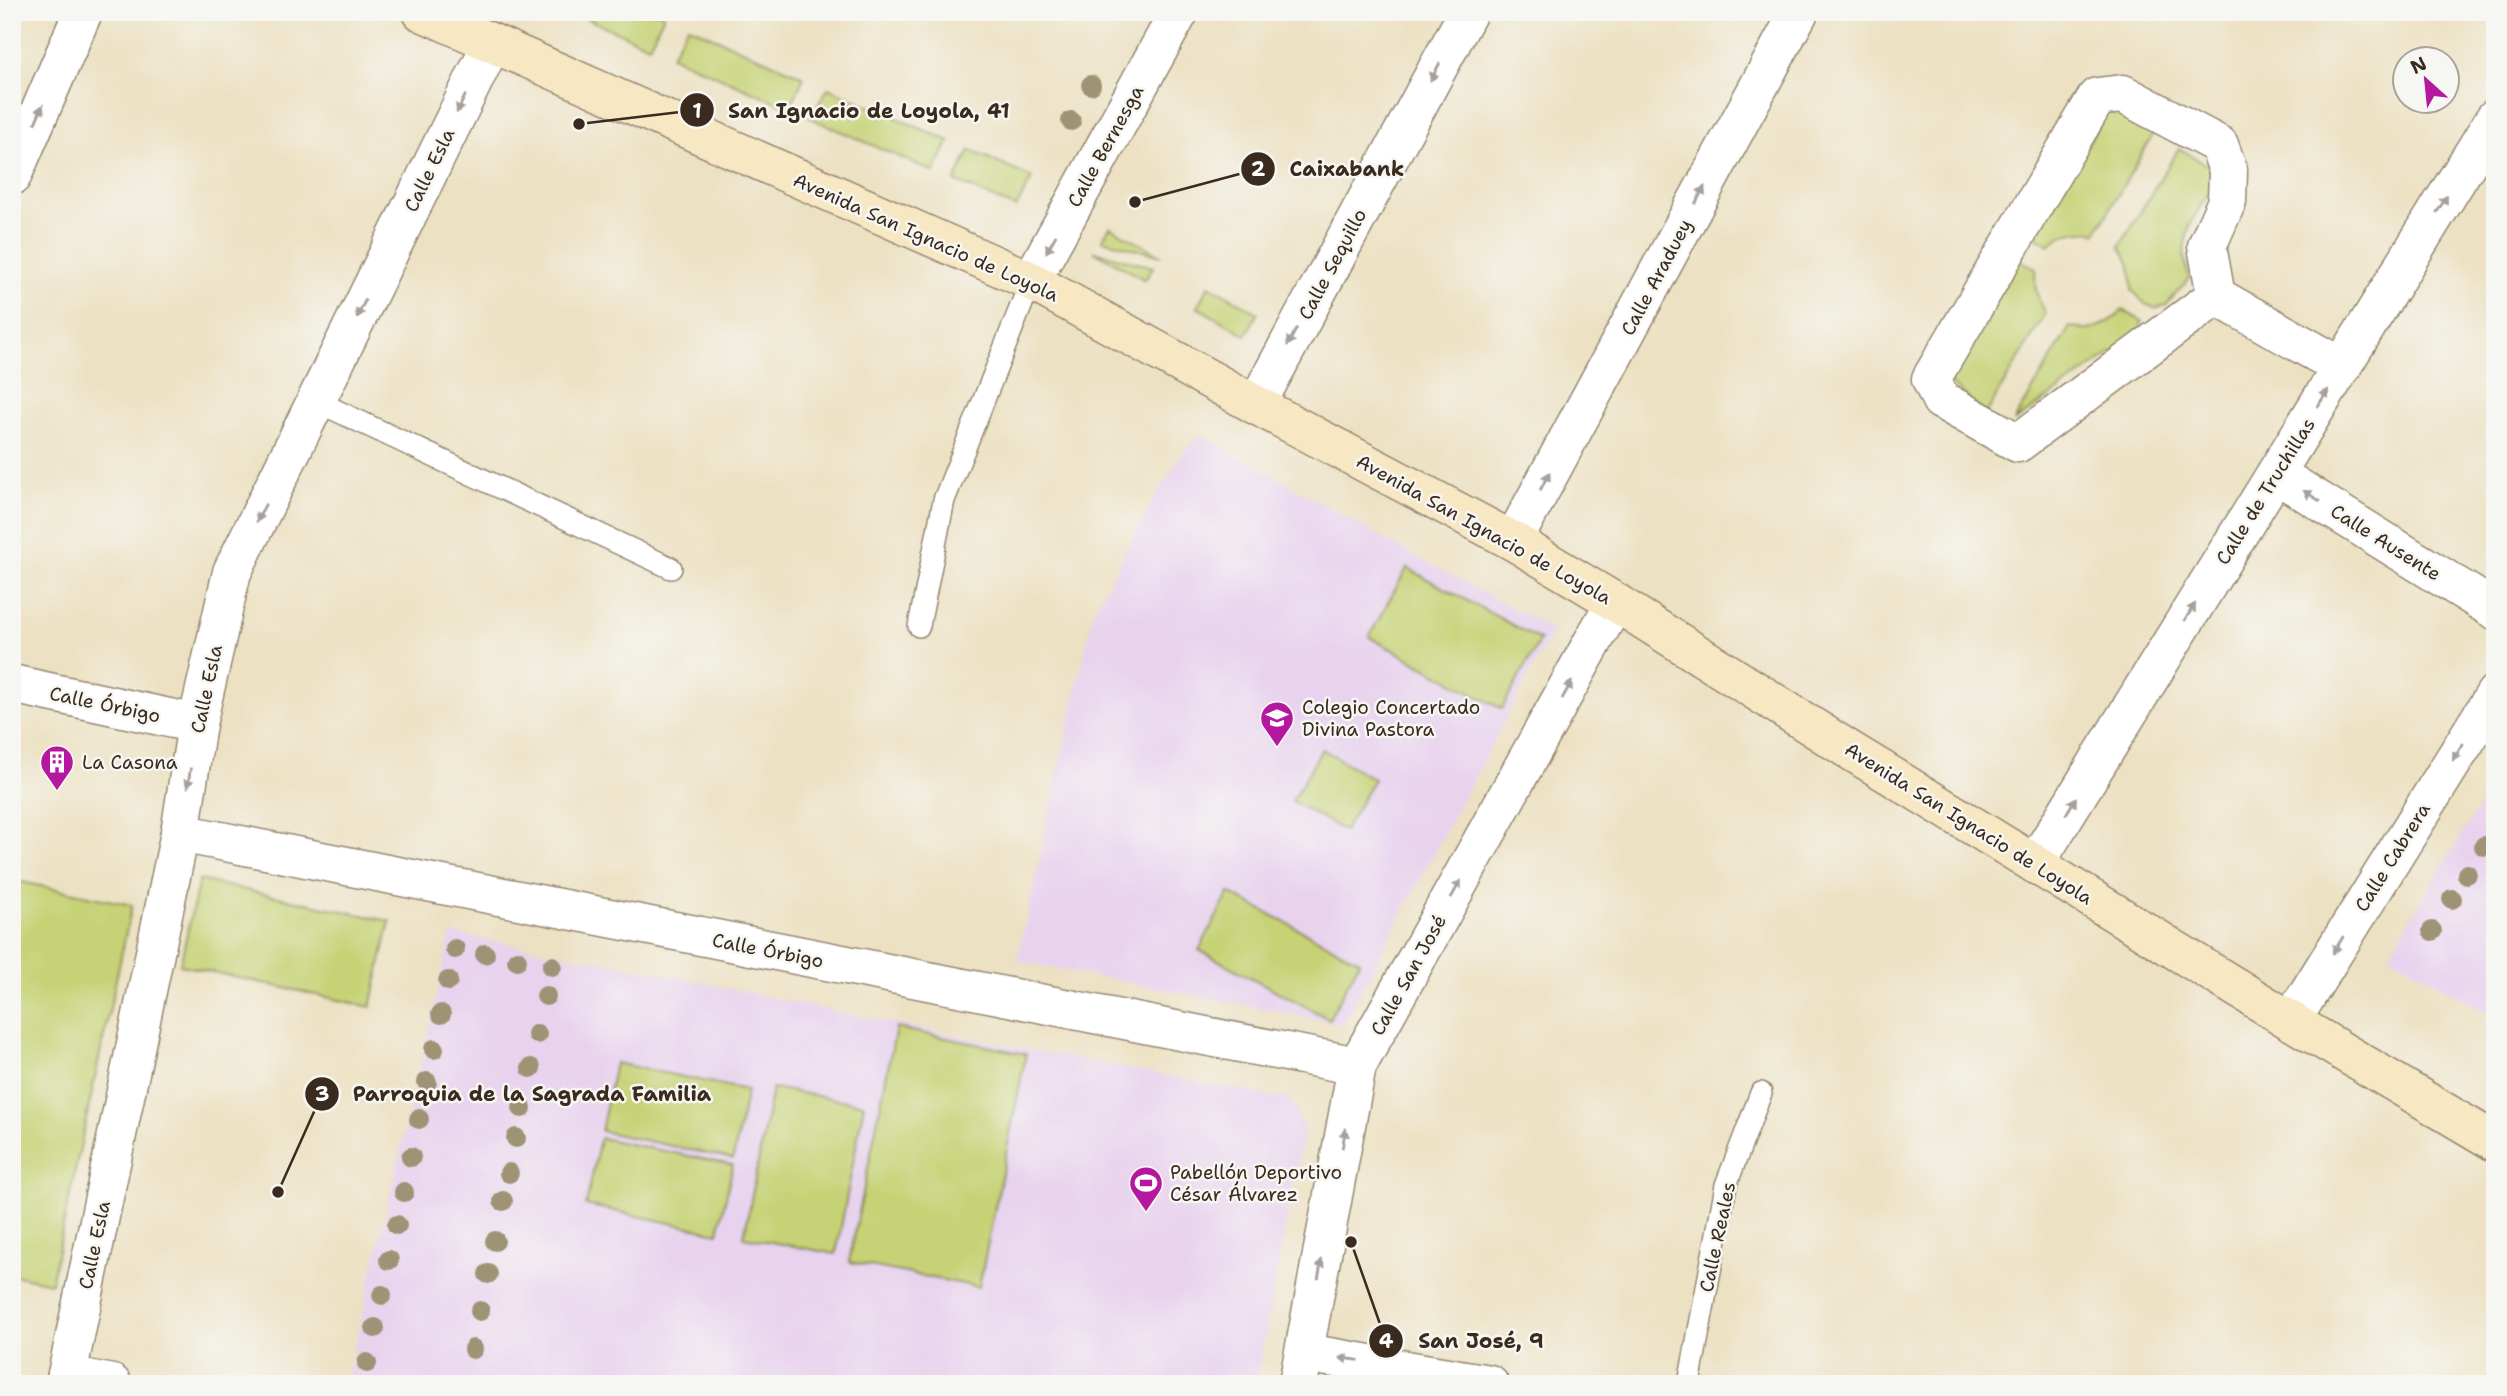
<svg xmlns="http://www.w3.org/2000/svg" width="2507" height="1396" font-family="'Shantell Sans',sans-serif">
<rect width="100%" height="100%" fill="#f6f6f2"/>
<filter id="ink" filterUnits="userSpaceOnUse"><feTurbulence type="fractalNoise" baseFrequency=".0143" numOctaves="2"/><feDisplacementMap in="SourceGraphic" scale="14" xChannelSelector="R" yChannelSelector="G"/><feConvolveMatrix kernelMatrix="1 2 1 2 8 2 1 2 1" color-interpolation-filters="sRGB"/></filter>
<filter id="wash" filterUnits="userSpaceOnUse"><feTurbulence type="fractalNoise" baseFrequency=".00686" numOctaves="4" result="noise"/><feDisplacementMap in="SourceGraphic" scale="28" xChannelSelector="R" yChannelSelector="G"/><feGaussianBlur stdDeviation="1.57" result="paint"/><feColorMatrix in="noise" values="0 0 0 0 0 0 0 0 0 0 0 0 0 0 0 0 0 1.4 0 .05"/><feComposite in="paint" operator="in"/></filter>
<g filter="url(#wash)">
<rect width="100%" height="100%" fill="#ece1c2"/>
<!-- built -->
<g fill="#e8d2ee">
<polygon points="1200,434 1409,553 1553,630 1343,1024 1017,961 1094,609 1152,503 1178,460"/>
<polygon points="2495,780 2495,1018 2389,954"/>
<polygon points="451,933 636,968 845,1014 1291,1100 1304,1129 1256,1384 346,1384"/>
</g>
<!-- green -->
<g fill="#c6d274" stroke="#807e49" stroke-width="2">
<polygon points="586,12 657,12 664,15 649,46 583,17"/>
<polygon points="688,26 804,77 790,108 671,56"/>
<polygon points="828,88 949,141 934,172 810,118"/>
<path d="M2115 110 2154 133 2096 233C2079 228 2062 233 2049 245L2033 235 2107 111Z"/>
<path d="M2179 148 2210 167 2215 184C2195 212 2174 244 2190 278L2166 305 2156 309 2145 304 2132 290C2133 272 2130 261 2120 246Z"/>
<polygon points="970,150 1032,178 1016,208 955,181"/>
<polygon points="1110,227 1162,256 1102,240"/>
<polygon points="1094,251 1153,267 1145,280"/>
<path d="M2018 260 2036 268C2033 286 2037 298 2046 313L1986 414 1948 381Z"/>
<polygon points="1209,285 1258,313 1246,335 1197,307"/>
<path d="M2122 310 2142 321 2140 333 2014 422 2070 327C2090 333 2109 326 2122 310Z"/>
<polygon points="1407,568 1540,640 1502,709 1369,637"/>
<polygon points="1322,749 1374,779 1344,831 1292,801"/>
<polygon points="12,880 132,905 51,1283 12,1275"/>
<polygon points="199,880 390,921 371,1007 180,965"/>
<polygon points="1229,893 1360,961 1329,1019 1199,950"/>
<polygon points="896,1028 1026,1054 979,1287 849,1262"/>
<polygon points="615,1063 747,1090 733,1159 601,1131"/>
<polygon points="772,1088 864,1104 836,1254 744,1237"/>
<polygon points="600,1138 733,1165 718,1233 586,1205"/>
</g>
</g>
<g filter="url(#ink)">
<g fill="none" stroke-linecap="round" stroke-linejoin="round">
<!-- lane casing -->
<g stroke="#948670" stroke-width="24">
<g id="lane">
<polyline points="316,401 671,568"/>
<polyline points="919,626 944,500 1031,281"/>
<polyline points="1689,1384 1726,1185 1761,1093"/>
</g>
</g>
<!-- street casing -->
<g stroke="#948670" stroke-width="41">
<g id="street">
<polyline points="12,176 83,12"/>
<polyline points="1031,281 1179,12"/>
<polyline points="2216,296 2018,443 1941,400 1931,379 2097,97 2123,94 2219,145 2228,170 2227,201 2207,246 2216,296 2342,367"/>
<polyline points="1256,405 1468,12"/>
<polyline points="2276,474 2495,610"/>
<polyline points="1513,541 1799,12"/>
<polyline points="12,684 197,724"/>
<polyline points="180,833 1357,1066"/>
<polyline points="2035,864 2495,118"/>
<polyline points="2291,1021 2495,694"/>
<polyline points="1305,1353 1489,1384"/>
<polyline points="67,1375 112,1384"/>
<polyline points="65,1384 180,833 197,724 232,572 492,43"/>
<polyline points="1298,1384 1357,1066 1615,602"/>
</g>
</g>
<!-- secondary casing -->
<g stroke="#948670" stroke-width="41">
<polyline id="secondary" points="422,12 1031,281 1256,405 1513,541 1615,602 1846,748 2291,1021 2495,1142"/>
</g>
<!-- lane -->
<use href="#lane" stroke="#fff" stroke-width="21"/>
<!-- street -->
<use href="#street" stroke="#fff" stroke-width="38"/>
<!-- secondary -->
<use href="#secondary" stroke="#f8e7c3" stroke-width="38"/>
</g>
<!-- trees -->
<g fill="#9e9374">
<circle cx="1091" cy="85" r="10"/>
<circle cx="1071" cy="121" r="10"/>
<circle cx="2484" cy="846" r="10"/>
<circle cx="2467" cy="874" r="10"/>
<circle cx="2452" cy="899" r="10"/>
<circle cx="2432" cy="931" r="10"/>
<circle cx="455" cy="949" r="10"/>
<circle cx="485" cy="954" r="10"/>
<circle cx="517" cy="960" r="10"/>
<circle cx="552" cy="966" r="10"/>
<circle cx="448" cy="981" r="10"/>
<circle cx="546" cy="996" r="10"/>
<circle cx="441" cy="1014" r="10"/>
<circle cx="537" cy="1034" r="10"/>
<circle cx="434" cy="1049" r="10"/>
<circle cx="531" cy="1068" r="10"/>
<circle cx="427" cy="1082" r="10"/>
<circle cx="522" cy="1108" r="10"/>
<circle cx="419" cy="1119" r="10"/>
<circle cx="516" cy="1138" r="10"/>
<circle cx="411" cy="1157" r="10"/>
<circle cx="509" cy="1173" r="10"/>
<circle cx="404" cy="1192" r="10"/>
<circle cx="503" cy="1201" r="10"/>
<circle cx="397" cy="1225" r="10"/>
<circle cx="495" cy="1241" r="10"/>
<circle cx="389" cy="1260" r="10"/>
<circle cx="488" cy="1274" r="10"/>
<circle cx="382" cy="1295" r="10"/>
<circle cx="480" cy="1311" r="10"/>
<circle cx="375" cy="1328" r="10"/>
<circle cx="473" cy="1349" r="10"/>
<circle cx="367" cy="1363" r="10"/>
</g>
<!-- one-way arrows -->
<defs><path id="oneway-solid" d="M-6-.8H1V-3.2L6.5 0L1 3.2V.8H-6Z" transform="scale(1.75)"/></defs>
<g fill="#a79f9a">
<use href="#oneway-solid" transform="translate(1435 72) rotate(118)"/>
<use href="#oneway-solid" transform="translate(461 104) rotate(116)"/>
<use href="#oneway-solid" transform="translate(39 114) rotate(-67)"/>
<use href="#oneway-solid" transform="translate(1700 195) rotate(-62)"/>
<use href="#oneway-solid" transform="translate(2442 204) rotate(-58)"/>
<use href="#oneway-solid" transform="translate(1051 244) rotate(119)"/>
<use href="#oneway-solid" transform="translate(361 309) rotate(116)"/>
<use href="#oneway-solid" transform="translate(1292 337) rotate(118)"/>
<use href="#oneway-solid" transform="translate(2323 398) rotate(-58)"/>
<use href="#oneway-solid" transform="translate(1545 481) rotate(-62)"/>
<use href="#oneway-solid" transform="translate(2312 496) rotate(-148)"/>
<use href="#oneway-solid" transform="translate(261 513) rotate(116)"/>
<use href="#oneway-solid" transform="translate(2190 612) rotate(-58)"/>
<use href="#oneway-solid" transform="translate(1567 690) rotate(-61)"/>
<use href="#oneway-solid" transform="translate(2458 752) rotate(122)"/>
<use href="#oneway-solid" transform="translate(189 778) rotate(99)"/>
<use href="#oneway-solid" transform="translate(2071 806) rotate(-59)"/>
<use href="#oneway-solid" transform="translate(1456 889) rotate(-61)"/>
<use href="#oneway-solid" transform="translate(2338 945) rotate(122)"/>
<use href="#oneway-solid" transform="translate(1344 1138) rotate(-80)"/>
<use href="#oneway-solid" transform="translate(1320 1269) rotate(-80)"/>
<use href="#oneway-solid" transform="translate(1349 1359) rotate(-172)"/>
</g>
</g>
<!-- icons -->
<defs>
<g id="school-pin" transform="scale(1.75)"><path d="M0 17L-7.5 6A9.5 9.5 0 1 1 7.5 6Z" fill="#b5179e" stroke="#f6f6f2"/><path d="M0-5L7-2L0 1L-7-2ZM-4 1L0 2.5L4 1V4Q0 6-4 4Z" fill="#fff"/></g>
<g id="building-pin" transform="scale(1.75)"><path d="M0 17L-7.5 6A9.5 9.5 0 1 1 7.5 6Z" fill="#b5179e" stroke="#f6f6f2"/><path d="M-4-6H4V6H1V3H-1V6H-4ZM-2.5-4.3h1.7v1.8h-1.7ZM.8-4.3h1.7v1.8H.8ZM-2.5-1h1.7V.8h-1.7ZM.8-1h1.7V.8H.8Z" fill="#fff"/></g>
<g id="stadium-pin" transform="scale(1.75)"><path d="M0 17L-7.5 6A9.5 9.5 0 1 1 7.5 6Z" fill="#b5179e" stroke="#f6f6f2"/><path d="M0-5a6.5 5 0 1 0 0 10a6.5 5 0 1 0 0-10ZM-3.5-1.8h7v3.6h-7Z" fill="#fff"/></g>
</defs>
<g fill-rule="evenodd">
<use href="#school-pin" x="1277" y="718"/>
<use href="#building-pin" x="57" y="762"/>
<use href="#stadium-pin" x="1146" y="1183"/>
</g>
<g text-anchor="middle" stroke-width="5" stroke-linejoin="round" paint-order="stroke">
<!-- street labels -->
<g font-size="19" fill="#3b2a1e" stroke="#f6f6f2">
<text transform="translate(1105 146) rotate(-61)" y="7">Calle Bernesga</text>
<text transform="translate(429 170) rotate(-64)" y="7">Calle Esla</text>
<text transform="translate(926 237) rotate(24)" y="7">Avenida San Ignacio de Loyola</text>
<text transform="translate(1332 264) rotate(-62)" y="7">Calle Sequillo</text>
<text transform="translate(1656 277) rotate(-62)" y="7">Calle Araduey</text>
<text transform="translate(2265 491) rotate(-58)" y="7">Calle de Truchillas</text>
<text transform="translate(1484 529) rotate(29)" y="7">Avenida San Ignacio de Loyola</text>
<text transform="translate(2386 542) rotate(32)" y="7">Calle Ausente</text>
<text transform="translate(206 689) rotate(-78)" y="7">Calle Esla</text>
<text transform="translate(105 704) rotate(12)" y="7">Calle Órbigo</text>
<text transform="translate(1969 823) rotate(32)" y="7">Avenida San Ignacio de Loyola</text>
<text transform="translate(2392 857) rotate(-58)" y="7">Calle Cabrera</text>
<text transform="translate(768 950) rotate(11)" y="7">Calle Órbigo</text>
<text transform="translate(1408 975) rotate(-61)" y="7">Calle San José</text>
<text transform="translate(1717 1237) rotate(-78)" y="7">Calle Reales</text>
<text transform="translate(94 1245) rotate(-78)" y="7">Calle Esla</text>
</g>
<!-- poi labels -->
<g font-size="19" fill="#3b2a1e" stroke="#f6f6f2" text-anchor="start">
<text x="1302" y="714">Colegio Concertado<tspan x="1302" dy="22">Divina Pastora</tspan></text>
<text x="82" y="769">La Casona</text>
<text x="1170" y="1179">Pabellón Deportivo<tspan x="1170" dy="22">César Álvarez</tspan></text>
</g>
</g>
<!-- callouts -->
<path fill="none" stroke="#3b2a1e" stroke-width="2.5" d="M579 124L697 110M1135 202L1258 169M278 1192L322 1094M1351 1242L1386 1341"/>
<g fill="#3b2a1e" stroke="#f6f6f2" stroke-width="2.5">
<circle cx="579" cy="124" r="7"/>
<circle cx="1135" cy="202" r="7"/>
<circle cx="278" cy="1192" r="7"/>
<circle cx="1351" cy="1242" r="7"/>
<circle cx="697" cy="110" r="18"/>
<circle cx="1258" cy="169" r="18"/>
<circle cx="322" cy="1094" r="18"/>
<circle cx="1386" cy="1341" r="18"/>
</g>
<g font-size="21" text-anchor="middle" font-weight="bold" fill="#fff">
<text x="697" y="118">1</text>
<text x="1258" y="176">2</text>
<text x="322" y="1101">3</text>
<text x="1386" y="1348">4</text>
</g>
<g font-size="21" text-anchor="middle" font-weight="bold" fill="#3b2a1e" stroke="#f6f6f2" stroke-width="5" stroke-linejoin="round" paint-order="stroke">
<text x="869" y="118">San Ignacio de Loyola, 41</text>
<text x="1347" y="176">Caixabank</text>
<text x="532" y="1101">Parroquia de la Sagrada Familia</text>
<text x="1481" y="1348">San José, 9</text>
</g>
<!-- margin -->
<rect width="2507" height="1396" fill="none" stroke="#f6f6f2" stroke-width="42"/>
<!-- north arrow -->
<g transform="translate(2426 80) rotate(333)"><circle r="33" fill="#f6f6f2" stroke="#aba49d" stroke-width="2"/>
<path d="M0-5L12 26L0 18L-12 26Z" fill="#b5179e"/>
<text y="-10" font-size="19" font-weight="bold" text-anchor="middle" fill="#3b2a1e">N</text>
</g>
</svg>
